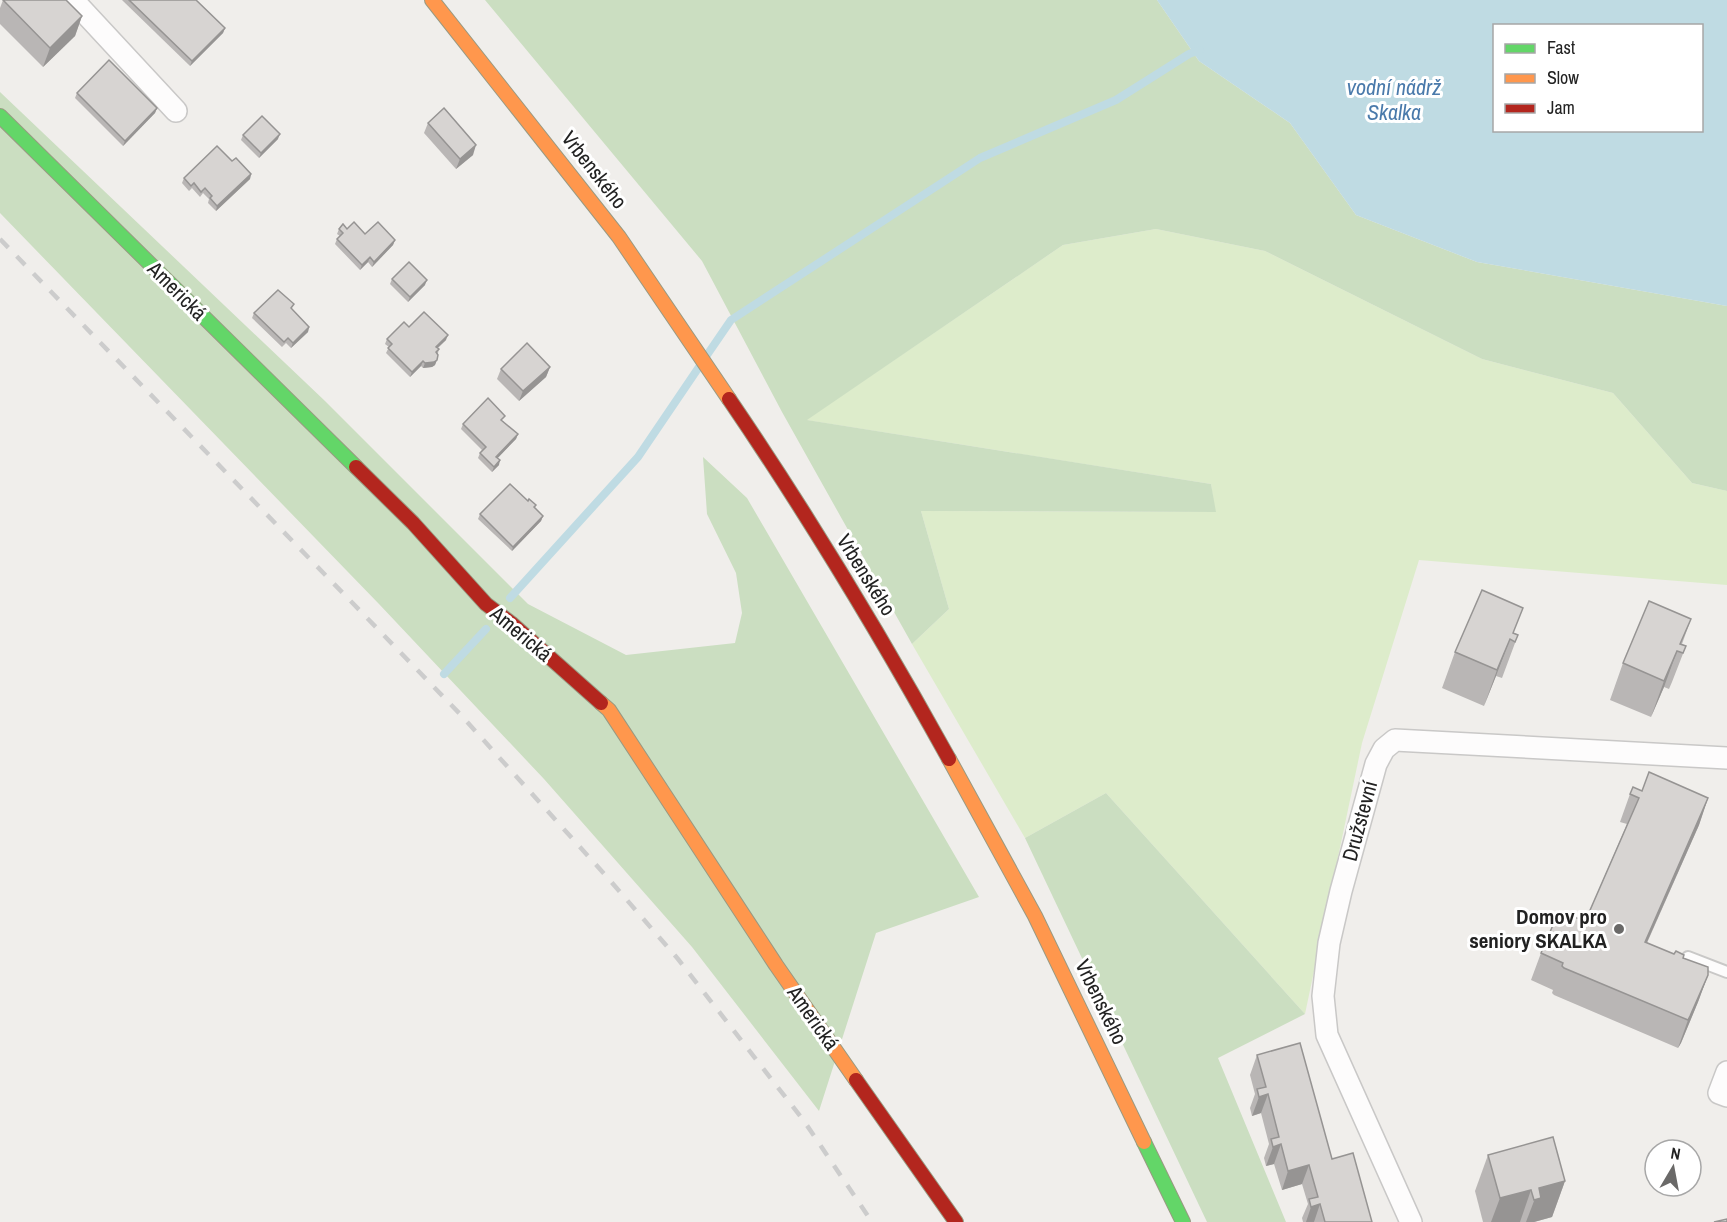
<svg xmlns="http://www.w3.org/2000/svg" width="1727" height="1222" font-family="'Archivo Narrow',sans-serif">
<rect width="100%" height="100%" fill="#f0eeeb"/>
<!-- grass -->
<polygon fill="#ddeccb" points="1156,229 1265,251 1482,359 1613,393 1692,483 1727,491 1727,585 1419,560 1362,743 1305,1014 1106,793 1025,838 912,644 949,609 921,511 1215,512 1211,484 806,420 1063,245"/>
<!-- forest -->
<g fill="#cbdec1">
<polygon points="485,0 1157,0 1199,61 1290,123 1356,215 1477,262 1727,306 1727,491 1692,483 1613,393 1482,359 1265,251 1156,229 1063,245 807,420 1211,484 1216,512 921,511 949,609 912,644 782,412 702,261"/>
<polygon points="0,92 325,401 528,604 626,655 735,643 742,613 736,573 707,514 703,457 747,498 979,897 876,933 819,1111 692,947 544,779 379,604 0,213"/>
<polygon points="1106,793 1305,1014 1218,1058 1286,1222 1207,1222 1025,838"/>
</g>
<!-- water -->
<path fill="#bfdbe3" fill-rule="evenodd" d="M1157 0H1727V306L1477 262 1356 215 1290 123 1199 61ZM1494 26H1702V130H1494Z"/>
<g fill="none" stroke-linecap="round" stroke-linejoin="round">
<!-- stream -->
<g stroke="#bfdbe3" stroke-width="8">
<polyline points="707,355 731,320 980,158 1116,100 1189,54 1200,50"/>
<polyline points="510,598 638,457 699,367"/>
<polyline points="444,674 486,629"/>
</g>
<!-- lane casing -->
<g stroke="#c9c8c7" stroke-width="14">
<polyline id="lane" points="1688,957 1727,972"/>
</g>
<!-- street casing -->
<g stroke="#c9c8c7" stroke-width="24">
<g id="street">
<polyline points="73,0 176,111"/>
<polyline points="1727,1072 1719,1093 1727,1096"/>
<polyline points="1411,1222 1327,1035 1323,996 1329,943 1341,891 1376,764 1384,749 1395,740 1727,758"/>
</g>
</g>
<!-- fast casing -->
<g stroke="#999a82" stroke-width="16">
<g id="fast">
<polyline points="0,116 356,467"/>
<polyline points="1144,1142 1183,1222"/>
</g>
</g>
<!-- slow casing -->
<g stroke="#999a82" stroke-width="16">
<g id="slow">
<polyline points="432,0 619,237 729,399"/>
<polyline points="601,703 609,710 776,965 856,1080"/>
<polyline points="949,759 1035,916 1144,1142"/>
</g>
</g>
<!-- jam casing -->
<g stroke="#999a82" stroke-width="16">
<g id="jam">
<path d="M729 399C808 515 881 636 949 759"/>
<polyline points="356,467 413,523 486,604 511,623 601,703"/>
<polyline points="856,1080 956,1222"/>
</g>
</g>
<!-- lane -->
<use href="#lane" stroke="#fdfcfc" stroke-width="10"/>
<!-- street -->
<use href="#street" stroke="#fdfcfc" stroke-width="21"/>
<!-- fast -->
<use href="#fast" stroke="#63d668" stroke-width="14"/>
<!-- slow -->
<use href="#slow" stroke="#ff974d" stroke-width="14"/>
<!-- jam -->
<use href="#jam" stroke="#b3261e" stroke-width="14"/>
<!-- rail -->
<polyline stroke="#ccc" stroke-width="4.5" stroke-dasharray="12 12" stroke-linecap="butt" points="0,239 460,714 607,877 678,959 804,1121 872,1222"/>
</g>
<!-- wall -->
<g fill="#b9b6b5">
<polygon points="3,0 82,16 75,36 43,67 0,24 0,8"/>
<polygon points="122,0 196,0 225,28 223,33 190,66"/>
<polygon points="77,93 157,108 155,113 123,146 75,98"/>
<polygon points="428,123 473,155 456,169 424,133"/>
<polygon points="243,135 278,139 259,158 241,140"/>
<polygon points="232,161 251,174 250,179 216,211 208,203 209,199 203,193 200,197 192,188 189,191 182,183 184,178"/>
<polygon points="339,229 347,229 365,234 395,240 393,245 372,267 368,262 360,270 335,244 337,239 340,236 337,234"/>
<polygon points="392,279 425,285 408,302 390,284"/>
<polygon points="292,310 309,327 308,332 291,348 286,343 282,347 252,318 254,313"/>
<polygon points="409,327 446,340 438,348 439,349 435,365 432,367 423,368 421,366 410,377 386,353 389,347 385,344 387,339"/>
<polygon points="550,367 546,377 519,401 497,379 501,369"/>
<polygon points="504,421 503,422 518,434 516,439 497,458 499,465 492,472 478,458 480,453 482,450 461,429 463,424"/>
<polygon points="528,501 536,505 535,508 543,516 541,521 512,551 478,519 480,514"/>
<polygon points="1691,619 1682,644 1686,646 1672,682 1669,689 1664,687 1651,717 1610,700 1623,663"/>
<polygon points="1514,633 1518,635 1502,678 1496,676 1484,706 1442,688 1455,652"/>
<polygon points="1642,791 1708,798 1699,825 1647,943 1683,959 1708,975 1698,1002 1681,1043 1678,1048 1554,995 1552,993 1553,990 1531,980 1541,953 1587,917 1627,824 1620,822 1630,794"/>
<polygon points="1257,1055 1332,1159 1372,1222 1303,1222 1302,1218 1308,1204 1302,1184 1282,1190 1274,1164 1266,1166 1264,1158 1269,1144 1261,1113 1252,1116 1250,1108 1255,1094 1250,1075"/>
<polygon points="1488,1155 1565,1181 1552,1217 1534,1222 1483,1222 1475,1191"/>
</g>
<!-- shaded-wall -->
<g fill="#969493">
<polygon points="82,16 75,36 43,67 50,48"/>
<polygon points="225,28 223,33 190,66 192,61"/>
<polygon points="157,108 155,113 123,146 125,141"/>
<polygon points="280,134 278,139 259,158 261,153"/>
<polygon points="476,145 473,155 456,169 460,159"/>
<polygon points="251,174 250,179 216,211 217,206"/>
<polygon points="395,240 393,245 372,267 374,262"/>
<polygon points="370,257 368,262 360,270 362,265"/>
<polygon points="427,280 425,285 408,302 410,297"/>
<polygon points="309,327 308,332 291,348 293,343"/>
<polygon points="448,335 446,340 434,351 436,347"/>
<polygon points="437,360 435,365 432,367 423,368 425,363"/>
<polygon points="423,361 421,366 410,377 412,372"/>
<polygon points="550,367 546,377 519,401 523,391"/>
<polygon points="518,434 516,439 494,462 496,457"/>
<polygon points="500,460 499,465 492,472 494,467"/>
<polygon points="543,516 541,521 512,551 513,547"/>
<polygon points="1510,639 1496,676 1484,706 1497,670"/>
<polygon points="1677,651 1664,687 1651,717 1664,681"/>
<polygon points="1708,798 1699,825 1635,969 1645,942"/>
<polygon points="1708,975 1698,1002 1681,1043 1678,1048 1688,1020"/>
<polygon points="1268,1094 1261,1113 1252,1116 1259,1097"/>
<polygon points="1281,1144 1274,1164 1266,1166 1273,1147"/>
<polygon points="1309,1165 1302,1184 1282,1190 1288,1171"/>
<polygon points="1565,1181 1552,1217 1534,1222 1526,1222 1539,1188"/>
<polygon points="1531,1190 1520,1222 1491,1222 1500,1198"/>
<polygon points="1320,1204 1314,1222 1306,1222 1311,1207"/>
</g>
<!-- building -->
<g fill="#d7d4d2" stroke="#969493" stroke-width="1.5">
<polygon points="3,0 66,0 82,16 50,48"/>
<polygon points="129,0 196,0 225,28 192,61"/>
<polygon points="109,60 157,108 125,141 77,93"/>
<polygon points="444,108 476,145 460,159 428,123"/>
<polygon points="262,116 280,134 261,153 243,135"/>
<polygon points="217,146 232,161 236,158 251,174 217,206 210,198 212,196 205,188 201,192 194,183 191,186 184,178"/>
<polygon points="354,222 365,234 378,222 395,240 374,262 370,257 362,265 337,239 343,233 339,229 343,224 347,229"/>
<polygon points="409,262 427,280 410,297 392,279"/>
<polygon points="278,290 294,304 291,308 309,327 293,343 288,338 284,342 254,313"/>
<polygon points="424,312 448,335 436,347 439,349 436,352 438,355 437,360 434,362 425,363 423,361 412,372 388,348 392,344 387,339 404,322 409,327"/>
<polygon points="527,343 550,367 523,391 501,369"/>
<polygon points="488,398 505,416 501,420 518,434 496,457 500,460 494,467 480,453 486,447 463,424"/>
<polygon points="510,484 528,501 529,499 536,505 534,507 543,516 513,547 480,514"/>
<polygon points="1482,590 1523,608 1513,633 1518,635 1515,642 1510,639 1497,670 1455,652"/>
<polygon points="1649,601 1691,619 1680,644 1686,646 1683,653 1677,651 1664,681 1623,663"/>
<polygon points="1649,772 1708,798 1645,942 1674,954 1676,951 1684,955 1683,958 1708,967 1708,975 1690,1016 1688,1020 1564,968 1562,966 1563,963 1541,953 1559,911 1582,920 1583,916 1587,917 1639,798 1630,794 1633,787 1642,791"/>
<polygon points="1300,1043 1332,1159 1353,1153 1372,1222 1325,1222 1320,1204 1311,1207 1309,1199 1318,1197 1309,1165 1288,1171 1281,1144 1273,1147 1271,1139 1279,1137 1268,1094 1259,1097 1257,1089 1266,1087 1257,1055"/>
<polygon points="1553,1137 1565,1181 1539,1188 1541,1198 1534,1200 1531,1190 1500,1198 1488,1155"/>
<polygon points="1727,1219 1727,1222 1714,1222"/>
</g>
<!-- markers -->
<circle fill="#6a6968" stroke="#fff" stroke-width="2" cx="1619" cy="929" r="6"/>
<g text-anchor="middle" stroke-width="6" stroke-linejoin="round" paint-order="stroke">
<!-- street labels -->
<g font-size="21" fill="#222" stroke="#fff">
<text transform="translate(594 170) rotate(52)" y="7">Vrbenského</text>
<text transform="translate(177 291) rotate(45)" y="7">Americká</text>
<text transform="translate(866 575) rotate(58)" y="7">Vrbenského</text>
<text transform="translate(521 634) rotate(40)" y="7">Americká</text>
<text transform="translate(1360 821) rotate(-75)" y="7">Družstevní</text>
<text transform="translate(1101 1002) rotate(64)" y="7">Vrbenského</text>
<text transform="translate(813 1018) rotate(55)" y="7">Americká</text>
</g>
<!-- poi labels -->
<g font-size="21" font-weight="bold" fill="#222" stroke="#fff" text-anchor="end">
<text x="1607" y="924">Domov pro<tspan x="1607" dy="24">seniory SKALKA</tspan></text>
</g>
<!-- water labels -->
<g font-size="22" font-style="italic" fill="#4a7aab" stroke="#fff">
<text x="1394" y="95">vodní nádrž<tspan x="1394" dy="25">Skalka</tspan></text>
</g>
</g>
<!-- legend -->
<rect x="1493" y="24" width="210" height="108" fill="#ffffff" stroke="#a7a7a7" stroke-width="1.5"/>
<rect x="1505" y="44" width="30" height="9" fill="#63d668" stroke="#a7a7a7" stroke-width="1.5"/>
<text x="1547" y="54" font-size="18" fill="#222222">Fast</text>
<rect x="1505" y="74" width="30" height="9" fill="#ff974d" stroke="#a7a7a7" stroke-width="1.5"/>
<text x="1547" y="84" font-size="18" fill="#222222">Slow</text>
<rect x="1505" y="104" width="30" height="9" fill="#b3261e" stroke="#a7a7a7" stroke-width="1.5"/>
<text x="1547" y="114" font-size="18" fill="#222222">Jam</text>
<!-- north arrow -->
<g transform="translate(1673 1168) rotate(10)"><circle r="28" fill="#ffffff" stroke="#a7a7a7" stroke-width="1.5"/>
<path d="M0-4.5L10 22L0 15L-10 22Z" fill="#6a6968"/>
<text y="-9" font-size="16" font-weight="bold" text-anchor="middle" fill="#222222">N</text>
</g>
</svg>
